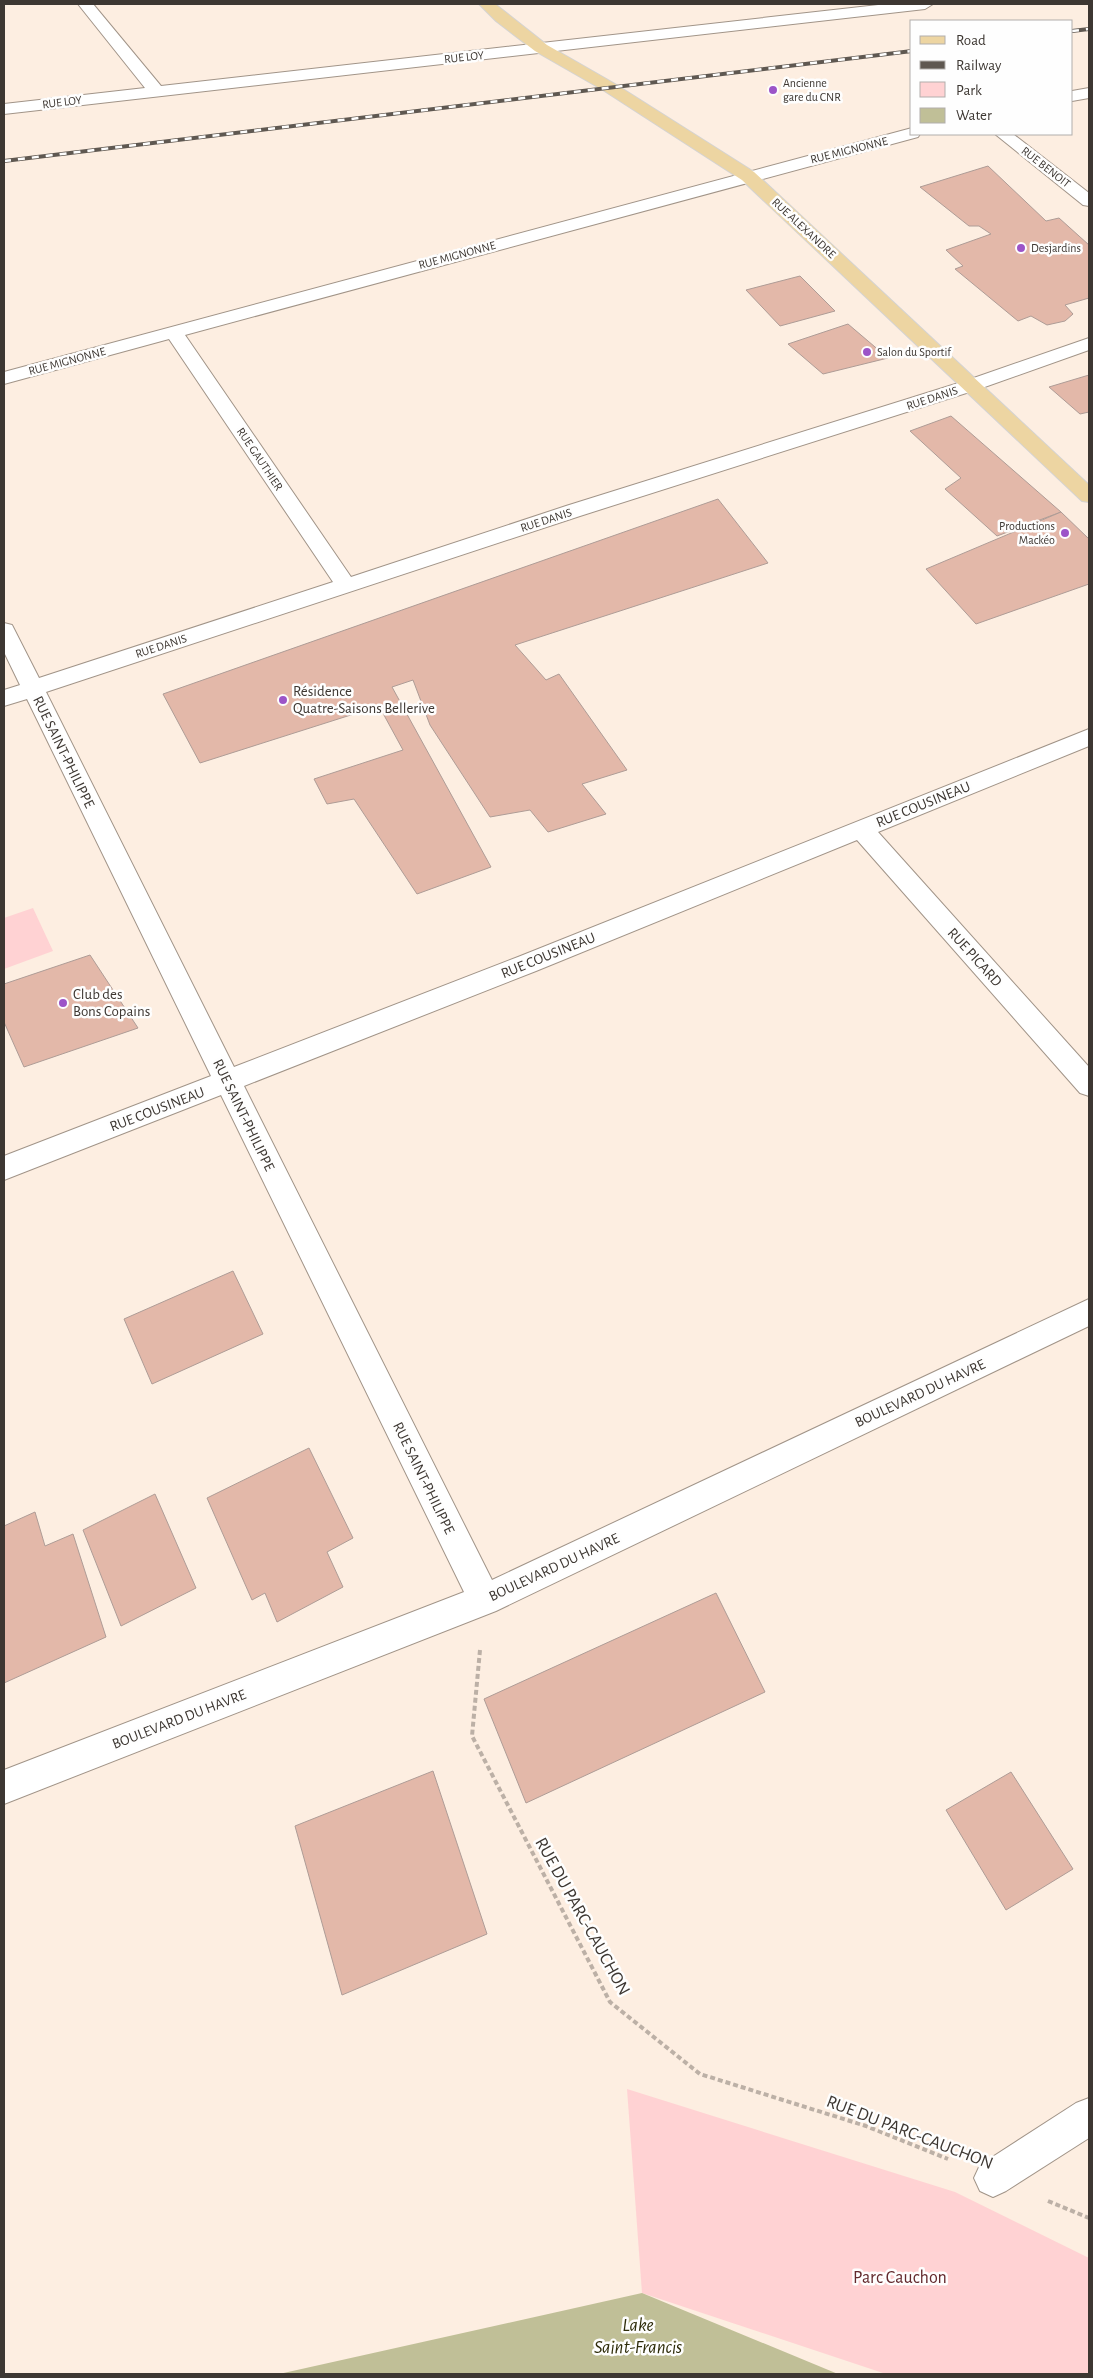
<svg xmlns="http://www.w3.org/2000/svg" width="1093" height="2378" font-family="'Alegreya Sans',sans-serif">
<rect width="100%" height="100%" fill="#fdeee1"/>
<!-- green -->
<g fill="#ffd2d3">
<polygon points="33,908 53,951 4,969 4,918"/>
<polygon points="627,2089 955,2192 1089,2258 1089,2374 886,2374 642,2293"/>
</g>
<!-- water -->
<polygon fill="#c0bf97" points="642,2293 838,2374 279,2374"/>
<!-- building -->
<g fill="#e3b8a9" stroke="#ae9c96">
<polygon points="988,166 1046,221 1059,218 1089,245 1089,298 1065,305 1073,314 1065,321 1047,325 1031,316 1018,321 955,269 963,266 946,250 991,234 979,226 969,226 920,187"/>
<polygon points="800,276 835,311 780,326 746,290"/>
<polygon points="848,324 888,358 823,374 788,344"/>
<polygon points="1089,375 1089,412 1080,414 1049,387"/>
<polygon points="951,416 1061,512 997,536 945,489 961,478 910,431"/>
<polygon points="718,499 768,563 515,645 546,680 559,674 627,770 582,784 606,814 548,832 530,810 490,817 430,725 413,680 392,687 491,867 417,894 354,799 327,804 314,779 403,750 379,706 200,763 163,694"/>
<polygon points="1061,512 1089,539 1089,584 976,624 926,569"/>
<polygon points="90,955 138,1028 24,1067 4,1022 4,984"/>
<polygon points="233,1271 263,1334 152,1384 124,1319"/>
<polygon points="309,1448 353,1538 327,1552 343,1587 277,1622 265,1593 252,1600 207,1498"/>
<polygon points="155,1494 196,1588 121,1626 83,1530"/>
<polygon points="35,1512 45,1546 73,1534 106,1637 4,1683 4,1526"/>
<polygon points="716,1593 765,1692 526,1803 484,1699"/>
<polygon points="433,1771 487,1934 342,1995 295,1826"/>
<polygon points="1011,1772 1073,1869 1006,1910 946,1810"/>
</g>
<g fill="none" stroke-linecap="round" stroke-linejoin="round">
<!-- minor casing -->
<g stroke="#a19488" stroke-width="2">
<g id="minor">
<polygon points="78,4 93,4 161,86 887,4 933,4 925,9 4,114 4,104 145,88"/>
<polygon points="1089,88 1089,98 1072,101 1072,91"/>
<polygon points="912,128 912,134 920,134 918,137 185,335 351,577 566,506 965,381 1089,338 1089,350 979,389 580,516 46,692 234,1067 518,957 1089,729 1089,746 878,832 1089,1067 1089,1096 1080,1093 857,840 536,971 244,1086 492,1580 1089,1299 1089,1326 496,1611 4,1804 4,1770 464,1592 221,1095 4,1180 4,1156 211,1076 27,699 4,706 4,690 20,685 4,652 4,623 12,625 39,678 333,582 169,339 4,384 4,372"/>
<polygon points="995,134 1013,134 1089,193 1089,206 1083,205"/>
<polygon points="1089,2098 1089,2138 1006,2191 993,2197 980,2191 974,2178 980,2165 1076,2103"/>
</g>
</g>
<!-- major casing -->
<g stroke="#d4d3d2" stroke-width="2">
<polygon id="major" points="479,4 495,4 547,45 615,84 754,172 1089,485 1089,502 1082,501 742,180 603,90 535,51 496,21"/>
</g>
<!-- path -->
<g stroke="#bcb0a6" stroke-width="4" stroke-dasharray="5 3" stroke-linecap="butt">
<polyline points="480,1650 472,1736 610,2002 700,2074 866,2126 948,2159"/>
<polyline points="1048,2201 1089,2218"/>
</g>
<!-- minor -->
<use href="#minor" fill="#fff" fill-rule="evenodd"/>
<!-- major -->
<use href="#major" fill="#edd5a2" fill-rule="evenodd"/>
<!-- rail casing -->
<g stroke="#5f5851" stroke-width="4">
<g id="rail">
<polyline points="1072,31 1089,29"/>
<polyline points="4,161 912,51"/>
</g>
</g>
<!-- rail -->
<use href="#rail" stroke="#fefefe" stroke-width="2.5" stroke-dasharray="7" stroke-linecap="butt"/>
</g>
<!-- markers -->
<g fill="#9c54c8" stroke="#fefefe" stroke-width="2">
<circle cx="773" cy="90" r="5"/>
<circle cx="1021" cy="248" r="5"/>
<circle cx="867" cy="352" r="5"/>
<circle cx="1065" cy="533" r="5"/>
<circle cx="283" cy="700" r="5"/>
<circle cx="63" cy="1003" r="5"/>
</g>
<g text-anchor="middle" stroke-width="5" stroke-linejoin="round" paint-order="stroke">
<!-- far-street labels -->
<g font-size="12" fill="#3d3732" stroke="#fefefe">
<text transform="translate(464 57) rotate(-6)" y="4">RUE LOY</text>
<text transform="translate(62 102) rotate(-7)" y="4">RUE LOY</text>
<text transform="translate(849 150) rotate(-14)" y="4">RUE MIGNONNE</text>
<text transform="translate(1046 167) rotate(38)" y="4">RUE BENOIT</text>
<text transform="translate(804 228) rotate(43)" y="4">RUE ALEXANDRE</text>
<text transform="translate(457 255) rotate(-15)" y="4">RUE MIGNONNE</text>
<text transform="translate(67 361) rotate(-15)" y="4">RUE MIGNONNE</text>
<text transform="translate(932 398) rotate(-18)" y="4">RUE DANIS</text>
<text transform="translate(260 459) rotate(56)" y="4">RUE GAUTHIER</text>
<text transform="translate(546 520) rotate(-18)" y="4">RUE DANIS</text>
<text transform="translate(161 646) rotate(-18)" y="4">RUE DANIS</text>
</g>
<!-- far-poi labels -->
<g font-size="12" fill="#3d3732" stroke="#fefefe" text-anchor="start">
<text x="783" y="87">Ancienne<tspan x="783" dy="14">gare du CNR</tspan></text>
<text x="1031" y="252">Desjardins</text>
<text x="877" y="356">Salon du Sportif</text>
<text x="1055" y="530" text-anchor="end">Productions<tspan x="1055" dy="14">Mackéo</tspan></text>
</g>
<!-- poi labels -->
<g font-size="15" fill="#3d3732" stroke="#fefefe" text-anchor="start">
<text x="293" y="696">Résidence<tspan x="293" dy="17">Quatre-Saisons Bellerive</tspan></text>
<text x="73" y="999">Club des<tspan x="73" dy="17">Bons Copains</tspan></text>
</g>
<!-- street labels -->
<g font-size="15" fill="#3d3732" stroke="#fefefe">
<text transform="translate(64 752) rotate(64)" y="5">RUE SAINT-PHILIPPE</text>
<text transform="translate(923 804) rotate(-22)" y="5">RUE COUSINEAU</text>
<text transform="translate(548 955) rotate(-22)" y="5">RUE COUSINEAU</text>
<text transform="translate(975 957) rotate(48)" y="5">RUE PICARD</text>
<text transform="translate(157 1109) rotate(-21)" y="5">RUE COUSINEAU</text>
<text transform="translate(244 1115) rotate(64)" y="5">RUE SAINT-PHILIPPE</text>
<text transform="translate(920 1393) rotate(-25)" y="5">BOULEVARD DU HAVRE</text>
<text transform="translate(424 1478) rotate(64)" y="5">RUE SAINT-PHILIPPE</text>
<text transform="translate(554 1567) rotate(-25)" y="5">BOULEVARD DU HAVRE</text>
<text transform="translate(179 1719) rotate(-21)" y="5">BOULEVARD DU HAVRE</text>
</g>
<!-- near-street labels -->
<g font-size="18" fill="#3d3732" stroke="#fefefe">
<text transform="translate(583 1916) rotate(61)" y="6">RUE DU PARC-CAUCHON</text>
<text transform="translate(910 2132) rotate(21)" y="6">RUE DU PARC-CAUCHON</text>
</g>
<!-- near-park labels -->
<g font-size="18" fill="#63292d" stroke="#fefefe">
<text x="900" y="2283">Parc Cauchon</text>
</g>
<!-- near-water labels -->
<g font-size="19" font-style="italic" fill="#2d2b09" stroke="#fefefe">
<text x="638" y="2331">Lake<tspan x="638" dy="22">Saint-Francis</tspan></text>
</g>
</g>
<!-- border -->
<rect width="1093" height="2378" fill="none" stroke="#3d3732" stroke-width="10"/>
<!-- legend -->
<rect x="910" y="20" width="162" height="115" fill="#fefefe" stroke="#b1aeac"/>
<rect x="920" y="36" width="25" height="8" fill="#edd5a2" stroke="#b1aeac"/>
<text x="956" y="45" font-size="15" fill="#3d3732">Road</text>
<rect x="920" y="61" width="25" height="8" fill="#5f5851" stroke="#b1aeac"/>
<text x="956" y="70" font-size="15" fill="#3d3732">Railway</text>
<rect x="920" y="82" width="25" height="15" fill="#ffd2d3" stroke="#b1aeac"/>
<text x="956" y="95" font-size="15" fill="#3d3732">Park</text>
<rect x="920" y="108" width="25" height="15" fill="#c0bf97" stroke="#b1aeac"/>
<text x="956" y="120" font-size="15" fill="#3d3732">Water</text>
</svg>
